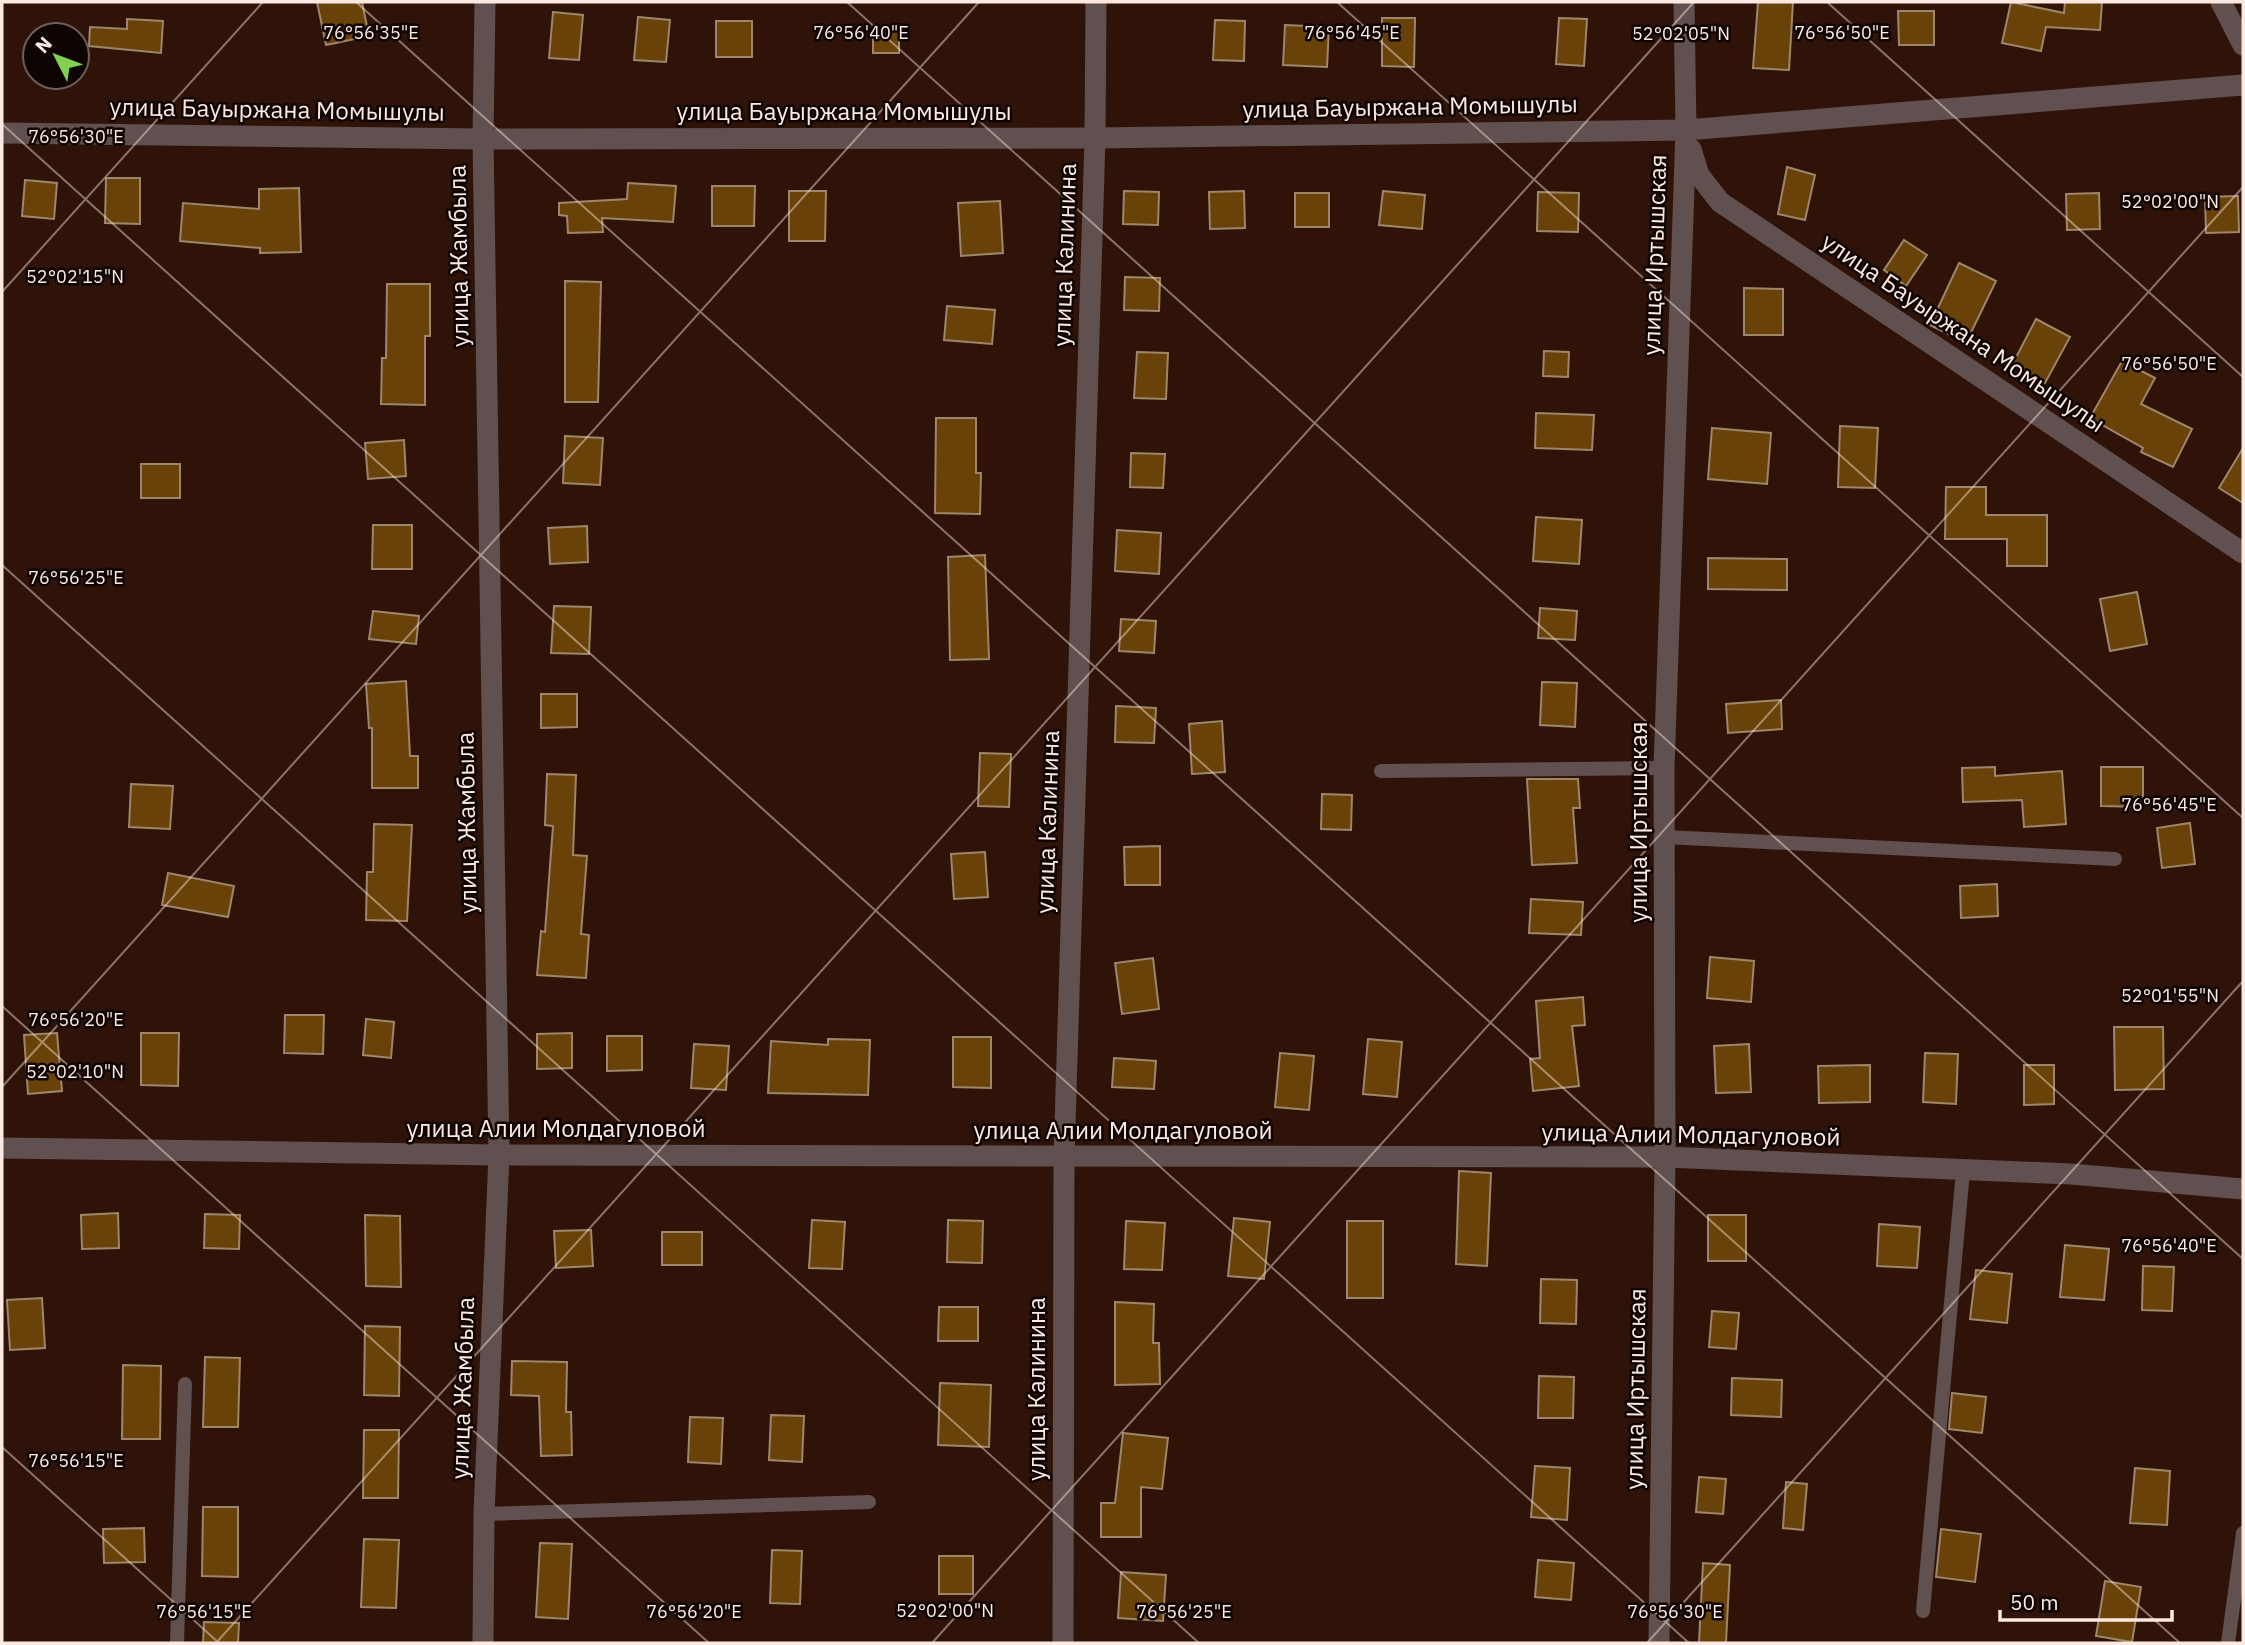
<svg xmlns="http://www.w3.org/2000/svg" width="2245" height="1645" font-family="'IBM Plex Sans',sans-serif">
<rect width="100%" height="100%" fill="#2f1308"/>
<!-- building -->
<g fill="#684208" stroke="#9e866a" stroke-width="2">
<polygon points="317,2 362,2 369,36 326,45"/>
<polygon points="1758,2 1793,2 1789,70 1753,68"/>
<polygon points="2011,2 2064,13 2065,2 2102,2 2100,30 2046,27 2041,51 2002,43"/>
<polygon points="1898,11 1934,11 1934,45 1899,45"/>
<polygon points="553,12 583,15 579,60 549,58"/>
<polygon points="638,17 670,20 666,62 634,60"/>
<polygon points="1382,18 1415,18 1414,67 1382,66"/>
<polygon points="1559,18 1587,19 1584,66 1556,64"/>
<polygon points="127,19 163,21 161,53 89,46 90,27 127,29"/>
<polygon points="1215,20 1245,21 1244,61 1213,60"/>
<rect x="716" y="21" width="36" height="36"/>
<polygon points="1285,25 1329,27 1327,67 1283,65"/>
<rect x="873" y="27" width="26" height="26"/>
<polygon points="1787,167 1815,175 1805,220 1778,214"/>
<polygon points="106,178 140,178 140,224 105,223"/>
<polygon points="25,180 57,183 54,219 22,216"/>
<polygon points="628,183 676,186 673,222 602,218 603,232 568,233 567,216 559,215 559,203 627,199"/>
<polygon points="712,186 755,186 754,226 712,226"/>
<polygon points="299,188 301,252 260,253 260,248 180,241 183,203 259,209 259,189"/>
<polygon points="789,191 826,191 825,241 789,241"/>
<polygon points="1124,191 1159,192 1158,225 1123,224"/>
<polygon points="1244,191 1245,228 1210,229 1209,192"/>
<polygon points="1383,191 1425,195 1422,229 1379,225"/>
<polygon points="1538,192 1579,193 1578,232 1537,231"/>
<rect x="1295" y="193" width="34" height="34"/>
<polygon points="2099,193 2100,229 2067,230 2066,194"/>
<polygon points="2238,196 2239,232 2206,233 2205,197"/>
<polygon points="1000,201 1003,253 961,256 958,203"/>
<polygon points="1904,240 1927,255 1906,286 1884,270"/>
<polygon points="1959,263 1996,281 1966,343 1930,325"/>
<polygon points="1125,277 1160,278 1159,311 1124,310"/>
<polygon points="565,281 601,282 598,402 565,402"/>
<polygon points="387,284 430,284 430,336 425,336 425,405 381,404 382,358 386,358"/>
<polygon points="1744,288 1783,289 1783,335 1744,335"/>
<polygon points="947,306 995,310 992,344 944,340"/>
<polygon points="2036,319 2070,337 2045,383 2012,365"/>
<polygon points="1544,351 1569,352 1568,377 1543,376"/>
<polygon points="1137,352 1168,353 1166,399 1134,398"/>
<polygon points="2122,361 2155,378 2141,404 2192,429 2173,467 2141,452 2143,448 2090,418"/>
<polygon points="1536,413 1594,415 1592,450 1535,448"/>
<polygon points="936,418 976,418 976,473 981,473 980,514 935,513"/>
<polygon points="1840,426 1878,428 1875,488 1838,487"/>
<polygon points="1712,428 1771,433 1767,484 1708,479"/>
<polygon points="565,436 603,438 600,485 563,483"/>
<polygon points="404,440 406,476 368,479 365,443"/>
<polygon points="2243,448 2243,503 2219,488"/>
<polygon points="1131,453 1165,454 1163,488 1130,487"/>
<rect x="141" y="464" width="39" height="34"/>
<polygon points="1946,487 1986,487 1986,515 2047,515 2047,566 2007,566 2007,539 1945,539"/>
<polygon points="1536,517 1582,520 1579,564 1533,561"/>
<polygon points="373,525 412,525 412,569 372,569"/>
<polygon points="587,526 588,562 550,564 548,528"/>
<polygon points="1117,530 1161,533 1159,574 1115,571"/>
<polygon points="985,555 989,659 950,660 948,557"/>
<polygon points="1708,558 1787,559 1787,590 1708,589"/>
<polygon points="2137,592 2147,644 2110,651 2100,599"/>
<polygon points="554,606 591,607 589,654 551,653"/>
<polygon points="1540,608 1577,611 1575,640 1538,638"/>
<polygon points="373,611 419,616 416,644 369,639"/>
<polygon points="1121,619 1156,621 1154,653 1119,651"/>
<polygon points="406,681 410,756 418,756 418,788 372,788 372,728 369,728 366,684"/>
<polygon points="1542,682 1577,683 1575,727 1540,725"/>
<polygon points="541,694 577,694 577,727 541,728"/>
<polygon points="1781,700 1782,729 1728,733 1726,704"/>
<polygon points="1116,706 1156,708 1154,743 1115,742"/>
<polygon points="1222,721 1225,772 1192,774 1189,724"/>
<polygon points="980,753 1011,754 1009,807 978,806"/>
<polygon points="1995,767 1995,776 2062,771 2066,824 2024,827 2022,800 1963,802 1962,768"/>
<polygon points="2101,767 2143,767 2143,807 2101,806"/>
<polygon points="547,774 576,775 573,855 587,856 581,934 589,935 586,978 537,975 541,931 545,932 553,826 545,825"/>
<polygon points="1527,779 1578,779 1580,808 1573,808 1577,863 1532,865"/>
<polygon points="131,784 173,786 170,829 129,827"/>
<polygon points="1322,794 1352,795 1351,830 1321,829"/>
<polygon points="2190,823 2195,864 2162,868 2157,828"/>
<polygon points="374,824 412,825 407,921 366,920 367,872 373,872"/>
<polygon points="1160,846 1160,885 1125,885 1124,847"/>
<polygon points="985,852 988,897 954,899 951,854"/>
<polygon points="168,873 234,886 228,917 162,905"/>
<polygon points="1997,884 1998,916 1961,918 1960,886"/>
<polygon points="1531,899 1583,902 1581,935 1529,933"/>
<polygon points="1710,957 1754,961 1751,1002 1707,998"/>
<polygon points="1153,958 1159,1009 1122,1014 1115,963"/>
<polygon points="1583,997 1585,1025 1572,1026 1579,1086 1533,1091 1530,1059 1540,1058 1536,1001"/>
<polygon points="285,1015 324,1015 323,1054 284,1053"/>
<polygon points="366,1019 394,1022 391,1058 363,1055"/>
<polygon points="2114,1027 2163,1027 2164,1089 2115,1090"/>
<polygon points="57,1033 62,1091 28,1094 24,1035"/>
<polygon points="141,1033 179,1033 178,1086 141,1085"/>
<polygon points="572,1033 572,1068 537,1069 537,1034"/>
<polygon points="607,1036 642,1036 642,1070 607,1071"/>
<polygon points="953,1037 991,1037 991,1088 953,1087"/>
<polygon points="828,1039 870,1040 868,1095 768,1093 771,1041 828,1045"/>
<polygon points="1368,1039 1402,1042 1397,1097 1363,1094"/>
<polygon points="694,1044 729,1046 726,1090 691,1088"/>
<polygon points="1749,1044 1751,1092 1716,1093 1714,1046"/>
<polygon points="1280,1053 1314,1056 1309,1110 1275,1107"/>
<polygon points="1925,1053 1958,1054 1956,1104 1923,1102"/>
<polygon points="1114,1058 1156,1061 1154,1089 1112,1087"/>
<polygon points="1870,1065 1870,1102 1819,1103 1818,1066"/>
<polygon points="2024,1065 2054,1065 2054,1104 2024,1105"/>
<polygon points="1459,1171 1491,1173 1487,1266 1456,1264"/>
<polygon points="118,1213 119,1248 82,1249 81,1215"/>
<polygon points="205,1214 240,1215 239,1249 204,1248"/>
<polygon points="365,1215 400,1216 401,1287 366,1286"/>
<rect x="1708" y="1215" width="38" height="46"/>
<polygon points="1234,1218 1270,1222 1264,1279 1228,1276"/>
<polygon points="812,1220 845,1222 842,1269 809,1268"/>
<polygon points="948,1220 983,1221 982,1263 947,1262"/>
<polygon points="1126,1221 1165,1223 1162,1270 1124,1269"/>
<rect x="1347" y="1221" width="36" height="77"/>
<polygon points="1879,1224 1920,1227 1917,1268 1877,1266"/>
<polygon points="591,1230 593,1266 556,1268 554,1231"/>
<rect x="662" y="1232" width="40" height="33"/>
<polygon points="2065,1245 2109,1249 2104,1300 2060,1297"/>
<polygon points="2143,1266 2174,1267 2172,1311 2142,1310"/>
<polygon points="1976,1270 2012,1274 2007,1323 1970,1319"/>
<polygon points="1541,1279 1577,1280 1576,1324 1540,1323"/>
<polygon points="42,1298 45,1348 10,1350 7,1300"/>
<polygon points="1115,1302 1154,1304 1153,1343 1159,1343 1160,1384 1115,1385"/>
<polygon points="939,1307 978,1307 978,1341 938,1341"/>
<polygon points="1712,1311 1739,1313 1736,1349 1709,1347"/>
<polygon points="365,1326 400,1327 399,1396 364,1395"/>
<polygon points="205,1357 240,1358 238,1427 203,1427"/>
<polygon points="512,1361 567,1362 566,1412 571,1412 572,1455 541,1456 539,1396 511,1395"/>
<polygon points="123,1365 161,1366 160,1439 122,1439"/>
<polygon points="1539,1376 1574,1377 1573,1418 1538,1418"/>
<polygon points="1732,1378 1782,1380 1781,1417 1731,1415"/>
<polygon points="940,1383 991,1385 989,1447 938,1445"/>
<polygon points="1952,1393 1986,1397 1982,1433 1949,1429"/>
<polygon points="771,1415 804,1416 802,1462 769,1460"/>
<polygon points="690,1417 723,1418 721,1464 688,1462"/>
<polygon points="364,1430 399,1430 398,1498 363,1498"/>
<polygon points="1123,1433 1168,1438 1162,1489 1141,1487 1141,1537 1101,1537 1101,1503 1115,1503"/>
<polygon points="1535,1466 1570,1468 1567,1520 1531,1517"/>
<polygon points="2135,1468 2170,1471 2167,1525 2130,1523"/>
<polygon points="1699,1477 1726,1479 1723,1514 1696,1512"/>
<polygon points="1786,1482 1807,1484 1803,1530 1783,1528"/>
<polygon points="203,1507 238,1507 238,1577 202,1576"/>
<polygon points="144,1528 145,1562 104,1563 103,1529"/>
<polygon points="1941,1529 1981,1534 1975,1582 1936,1577"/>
<polygon points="364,1539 399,1540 396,1608 361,1607"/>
<polygon points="540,1543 572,1544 568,1619 536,1617"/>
<polygon points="772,1550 802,1551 800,1604 770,1603"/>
<rect x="939" y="1556" width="34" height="38"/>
<polygon points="1538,1560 1574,1563 1571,1600 1535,1597"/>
<polygon points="1703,1563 1730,1565 1726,1643 1699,1643"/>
<polygon points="1121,1572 1166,1575 1163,1621 1118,1618"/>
<polygon points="2105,1581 2141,1587 2132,1642 2096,1636"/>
<polygon points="204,1622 239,1623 238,1643 203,1643"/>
</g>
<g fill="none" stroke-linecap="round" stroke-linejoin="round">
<!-- service -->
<g stroke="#60504f" stroke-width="14">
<polyline points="1381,771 1664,768"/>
<polyline points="1665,837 2115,859"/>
<polyline points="484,1514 869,1502"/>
<polyline points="1923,1611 1963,1171"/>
<polyline points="177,1643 185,1384"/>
<polyline points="2228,1643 2243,1533"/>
</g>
<!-- minor -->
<g stroke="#60504f" stroke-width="21">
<polyline points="2221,2 2243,45"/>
<polyline points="2,133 483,139 1095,138 1686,130 2243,85"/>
<polyline points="1691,149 1699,175 1720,202 2243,553"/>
<polyline points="2,1148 499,1155 1665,1157 2071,1174 2243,1189"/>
<polyline points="483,1643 484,1514 499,1155 483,139 485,2"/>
<polyline points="1063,1643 1064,1158 1095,138 1096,2"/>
<polyline points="1659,1643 1665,1157 1664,768 1686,130 1684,2"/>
</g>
</g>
<!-- ticks -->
<path fill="none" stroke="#fde9e1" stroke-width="2" stroke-opacity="0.45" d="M356 2 2180 1643M847 2 2243 1259M1337 2 2243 818M1827 2 2243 377M2 124 1689 1643M2 292 263 2M2 565 1199 1643M2 1006 709 1643M2 1087 979 2M2 1447 219 1643M216 1643 1694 2M932 1643 2243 187M1647 1643 2243 981"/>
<g text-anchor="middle" stroke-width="5" stroke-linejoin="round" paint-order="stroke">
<!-- street labels -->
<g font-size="24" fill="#fde9e1" stroke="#0e0402">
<text transform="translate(1410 107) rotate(-1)" y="8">улица Бауыржана Момышулы</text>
<text transform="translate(277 110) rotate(1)" y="8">улица Бауыржана Момышулы</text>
<text x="844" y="120">улица Бауыржана Момышулы</text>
<text transform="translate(1065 255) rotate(-88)" y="8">улица Калинина</text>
<text transform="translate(1655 255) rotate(-88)" y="8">улица Иртышская</text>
<text transform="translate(459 256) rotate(-91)" y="8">улица Жамбыла</text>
<text transform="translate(1963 333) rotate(34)" y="8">улица Бауыржана Момышулы</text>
<text transform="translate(1048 822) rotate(-88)" y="8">улица Калинина</text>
<text transform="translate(1639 822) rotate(-90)" y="8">улица Иртышская</text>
<text transform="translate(467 823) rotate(-91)" y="8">улица Жамбыла</text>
<text x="556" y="1137">улица Алии Молдагуловой</text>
<text x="1123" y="1139">улица Алии Молдагуловой</text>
<text transform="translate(1691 1135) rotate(1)" y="8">улица Алии Молдагуловой</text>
<text transform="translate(463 1388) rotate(-88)" y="8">улица Жамбыла</text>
<text transform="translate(1037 1389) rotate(-90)" y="8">улица Калинина</text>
<text transform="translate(1636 1389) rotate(-89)" y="8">улица Иртышская</text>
</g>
</g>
<g font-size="18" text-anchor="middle" fill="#fde9e1" stroke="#0e0402" stroke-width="5" stroke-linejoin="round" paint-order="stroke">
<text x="371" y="39">76°56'35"E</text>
<text x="861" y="39">76°56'40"E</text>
<text x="1352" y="39">76°56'45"E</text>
<text x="1842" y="39">76°56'50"E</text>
<text x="1681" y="40">52°02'05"N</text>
<text x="76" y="143">76°56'30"E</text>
<text x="2170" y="208">52°02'00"N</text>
<text x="75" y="283">52°02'15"N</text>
<text x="2169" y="370">76°56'50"E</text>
<text x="76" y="584">76°56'25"E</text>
<text x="2169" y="811">76°56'45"E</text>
<text x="2170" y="1002">52°01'55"N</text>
<text x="76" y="1026">76°56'20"E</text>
<text x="75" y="1078">52°02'10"N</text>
<text x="2169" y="1252">76°56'40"E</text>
<text x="76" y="1467">76°56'15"E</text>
<text x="945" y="1617">52°02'00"N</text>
<text x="204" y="1618">76°56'15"E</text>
<text x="694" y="1618">76°56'20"E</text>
<text x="1184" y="1618">76°56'25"E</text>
<text x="1675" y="1618">76°56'30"E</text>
</g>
<!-- border -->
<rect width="2245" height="1645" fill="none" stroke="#fde9e1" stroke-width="7"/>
<!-- north arrow -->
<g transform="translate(56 56) rotate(312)"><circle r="33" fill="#0e0402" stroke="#6e605b" stroke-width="2"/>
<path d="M0-5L12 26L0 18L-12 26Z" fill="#81d050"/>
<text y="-10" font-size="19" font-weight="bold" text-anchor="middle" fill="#fde9e1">N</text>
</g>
<!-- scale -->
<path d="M2000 1610v10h172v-10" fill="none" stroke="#fde9e1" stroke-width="3.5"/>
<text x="2010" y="1610" font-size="21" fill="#fde9e1" stroke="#0e0402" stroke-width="5" paint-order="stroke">50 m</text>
</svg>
